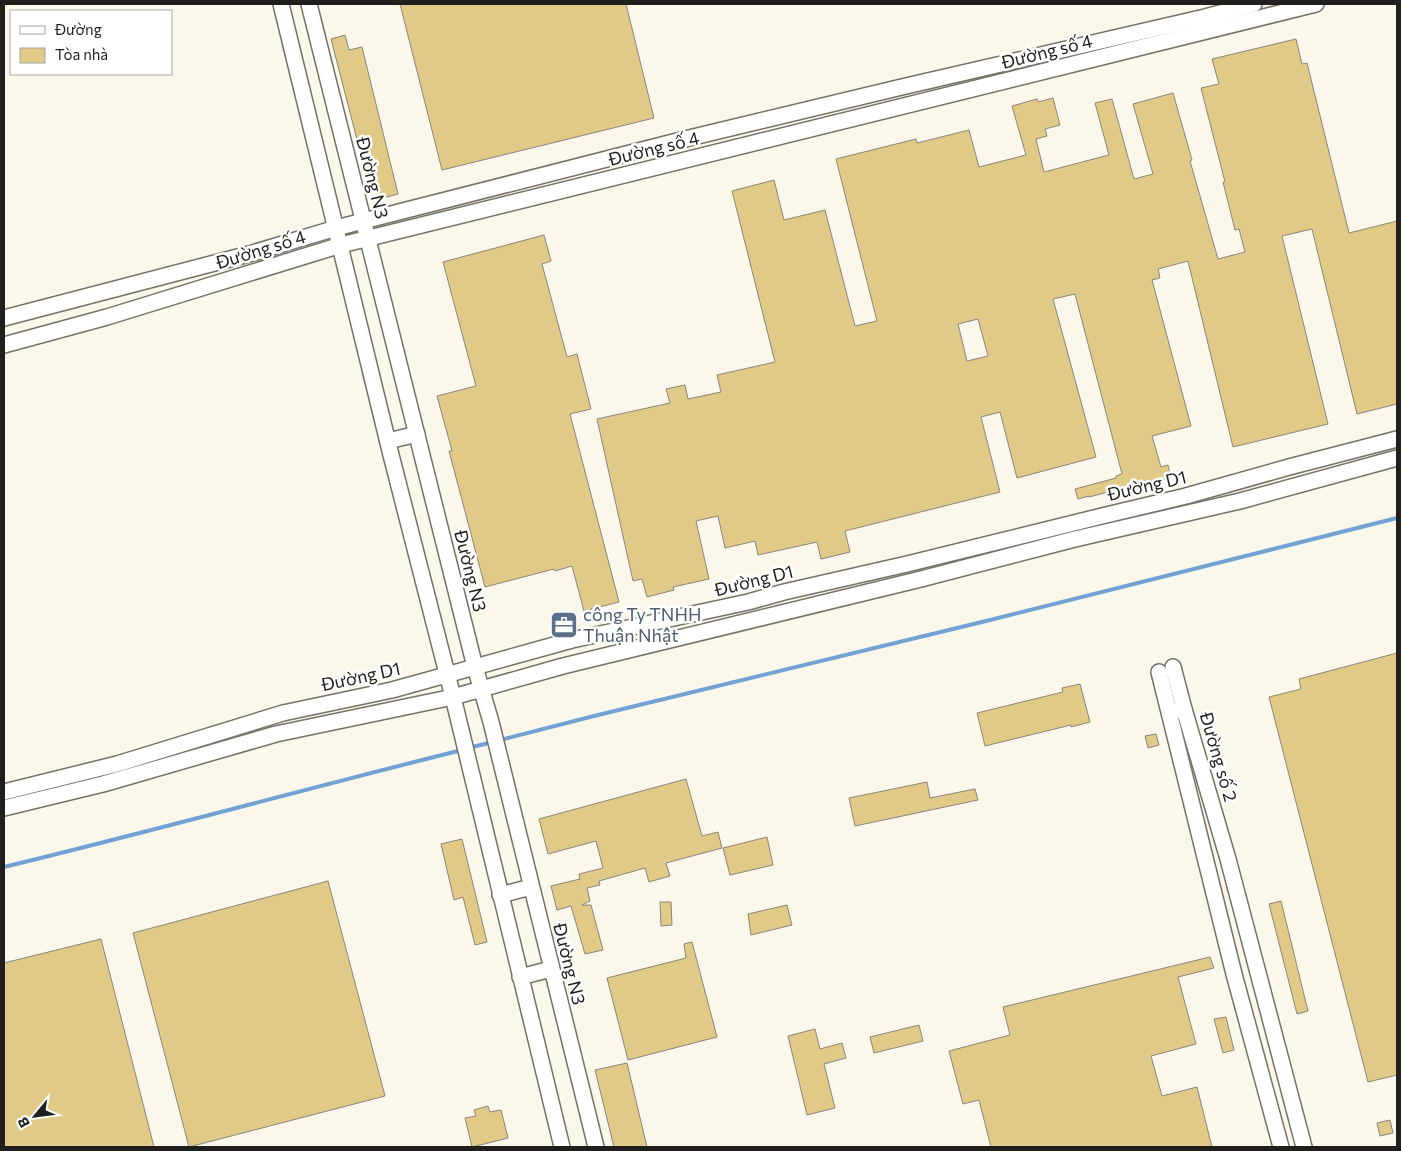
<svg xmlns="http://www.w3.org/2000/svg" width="1401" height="1151" font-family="Commissioner,sans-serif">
<rect width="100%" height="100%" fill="#fbf7eb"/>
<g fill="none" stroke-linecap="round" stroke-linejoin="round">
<!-- stream -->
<g stroke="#72a2d3" stroke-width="4">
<polyline points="500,740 594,716 986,621 1397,518"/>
<polyline points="468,748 493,742"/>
<path d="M4 867C157 830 309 788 462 750"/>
</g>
</g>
<!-- building -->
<g fill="#e1ca87" stroke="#89857a" fill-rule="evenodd">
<polygon points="400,4 626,4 654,118 442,170"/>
<polygon points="345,35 349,50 362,47 398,194 387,197 369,186 331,39"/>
<path d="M1296 39 1302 64 1307 63 1349 233 1397 221V404L1357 414 1312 229 1282 236 1328 424 1233 447 1188 261 1158 269 1160 278 1152 280 1191 426 1152 436 1161 467 1168 465 1171 478 1158 481V479L1089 497V496L1078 499 1075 489 1116 478V476L1122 474 1075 294 1053 299 1096 457 1017 478 1000 412 981 417 1000 492 845 531 850 552 821 559 817 542 758 555 755 541 725 548 718 516 696 521 709 579 673 587 674 590 647 597 642 579 633 581 597 419 670 403 666 389 685 385 688 399 721 392 717 375 775 362 732 191 774 180 784 220 825 210 855 326 877 321 836 159 916 139 917 143 969 130 979 167 1026 155 1012 106 1037 99 1038 102 1053 98 1060 125 1045 129 1047 136 1036 139 1044 172 1109 155 1095 103 1112 99 1134 179 1153 174 1133 104 1173 93 1192 160 1190 161 1218 259 1245 252 1239 229 1235 230 1223 182H1225L1201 88 1219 84 1212 59ZM978 319 988 356 967 361 958 324Z"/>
<polygon points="544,235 551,261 542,264 567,357 577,354 591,409 570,414 619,602 584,611 572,566 555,571 554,569 485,587 449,451 452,451 437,396 476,386 443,262"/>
<polygon points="1397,653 1397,1075 1368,1082 1269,697 1301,689 1299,679"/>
<polygon points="1080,684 1090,722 1071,727 1071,725 985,746 977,713 1063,692 1062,688"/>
<polygon points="1156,734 1159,745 1148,748 1145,736"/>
<polygon points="686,779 702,836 718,832 722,848 666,863 670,876 649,882 645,868 599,881 600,885 587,888 590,901 582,905 591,905 603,950 585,954 571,906 557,910 551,886 580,879 579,874 603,868 596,841 548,854 539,819"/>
<polygon points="927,782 930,798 975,789 978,800 855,826 849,798"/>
<polygon points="767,837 773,865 730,875 723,848"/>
<polygon points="462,839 487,942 475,945 463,897 454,900 441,844"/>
<polygon points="328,881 385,1096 189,1147 133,933"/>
<polygon points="1281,901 1308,1011 1297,1014 1269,904"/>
<polygon points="660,902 671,902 672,925 661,926"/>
<polygon points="787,905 792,925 751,935 748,914"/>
<polygon points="101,939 154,1147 4,1147 4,963"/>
<polygon points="692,942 717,1037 628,1060 607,978 686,958 684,944"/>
<polygon points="1210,957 1214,968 1178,977 1196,1044 1151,1056 1162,1096 1197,1087 1212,1147 991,1147 979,1100 963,1104 949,1051 1010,1035 1003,1007"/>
<polygon points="1226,1017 1234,1050 1223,1053 1214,1019"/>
<polygon points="919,1025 923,1041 874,1053 870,1037"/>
<polygon points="815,1029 820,1049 842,1043 846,1058 824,1064 835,1108 807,1115 788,1036"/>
<polygon points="627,1063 647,1147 614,1147 595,1070"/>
<polygon points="488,1106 490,1112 501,1110 508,1138 472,1147 465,1118 476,1116 474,1110"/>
<polygon points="1390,1120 1393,1133 1380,1136 1377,1123"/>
</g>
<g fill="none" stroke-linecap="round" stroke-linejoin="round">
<!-- street casing -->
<g stroke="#767268" stroke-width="18">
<g id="street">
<polyline points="281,4 391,455 453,697 562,1147"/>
<polyline points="309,4 475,667 491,722 596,1147"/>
<polyline points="4,318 249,254 336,228 685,139 906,86 1205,17 1254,4"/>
<polyline points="4,345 107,317 341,245 1316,4"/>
<polyline points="388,441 417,434"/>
<polyline points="1173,667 1184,709"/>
<polyline points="1159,672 1234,974 1281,1147"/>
<polyline points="1170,712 1184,709 1228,859 1304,1147"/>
<polyline points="4,792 117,764 283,713 392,690 572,640 748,602 784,592 907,564 1102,516 1186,496 1289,467 1397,439"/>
<polyline points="4,808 103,784 276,734 453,697 563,666 921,579 1075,539 1240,501 1397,458"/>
<polyline points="500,895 531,887"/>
<polyline points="520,977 551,969"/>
</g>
</g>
<!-- street -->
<use href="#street" stroke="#fff" stroke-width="15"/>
</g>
<!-- icons -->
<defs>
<g id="office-square" transform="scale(1.4375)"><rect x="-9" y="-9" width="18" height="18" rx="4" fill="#5c6f8a" stroke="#fff"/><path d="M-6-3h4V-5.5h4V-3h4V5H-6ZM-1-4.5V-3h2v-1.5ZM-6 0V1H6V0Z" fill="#fff"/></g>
</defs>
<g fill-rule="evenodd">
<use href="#office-square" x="564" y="625"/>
</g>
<g text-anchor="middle" stroke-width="5" stroke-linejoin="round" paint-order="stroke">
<!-- street labels -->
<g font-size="18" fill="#211f1b" stroke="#fff">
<text transform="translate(1047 52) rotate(-14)" y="6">Đường số 4</text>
<text transform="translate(654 149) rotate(-14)" y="6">Đường số 4</text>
<text transform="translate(372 178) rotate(76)" y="6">Đường N3</text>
<text transform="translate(261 250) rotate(-17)" y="6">Đường số 4</text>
<text transform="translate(1147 486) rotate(-13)" y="6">Đường D1</text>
<text transform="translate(470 571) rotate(76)" y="6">Đường N3</text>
<text transform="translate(754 581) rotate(-14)" y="6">Đường D1</text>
<text transform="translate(361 677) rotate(-12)" y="6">Đường D1</text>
<text transform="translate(1218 757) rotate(74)" y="6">Đường số 2</text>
<text transform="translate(569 964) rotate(76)" y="6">Đường N3</text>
</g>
<!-- service labels -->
<g font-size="18" fill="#4e5e75" stroke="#fff" text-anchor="start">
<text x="583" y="621">công Ty TNHH<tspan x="583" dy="21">Thuận Nhật</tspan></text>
</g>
</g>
<!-- border -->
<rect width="1401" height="1151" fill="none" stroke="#211f1b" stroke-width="10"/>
<!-- legend -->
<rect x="10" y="10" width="162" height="65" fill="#ffffff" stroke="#a6a5a4"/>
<rect x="20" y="26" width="25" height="8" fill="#ffffff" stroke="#a6a5a4"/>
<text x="55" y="35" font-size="15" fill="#211f1b">Đường</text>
<rect x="20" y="48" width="25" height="15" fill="#e1ca87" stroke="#a6a5a4"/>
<text x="55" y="60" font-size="15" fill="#211f1b">Tòa nhà</text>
<!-- north arrow -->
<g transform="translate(35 1116) rotate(241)" stroke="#ffffff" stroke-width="4" paint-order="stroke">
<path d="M0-4L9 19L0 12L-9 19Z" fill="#211f1b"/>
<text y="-8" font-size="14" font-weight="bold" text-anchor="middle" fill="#211f1b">B</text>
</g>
</svg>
